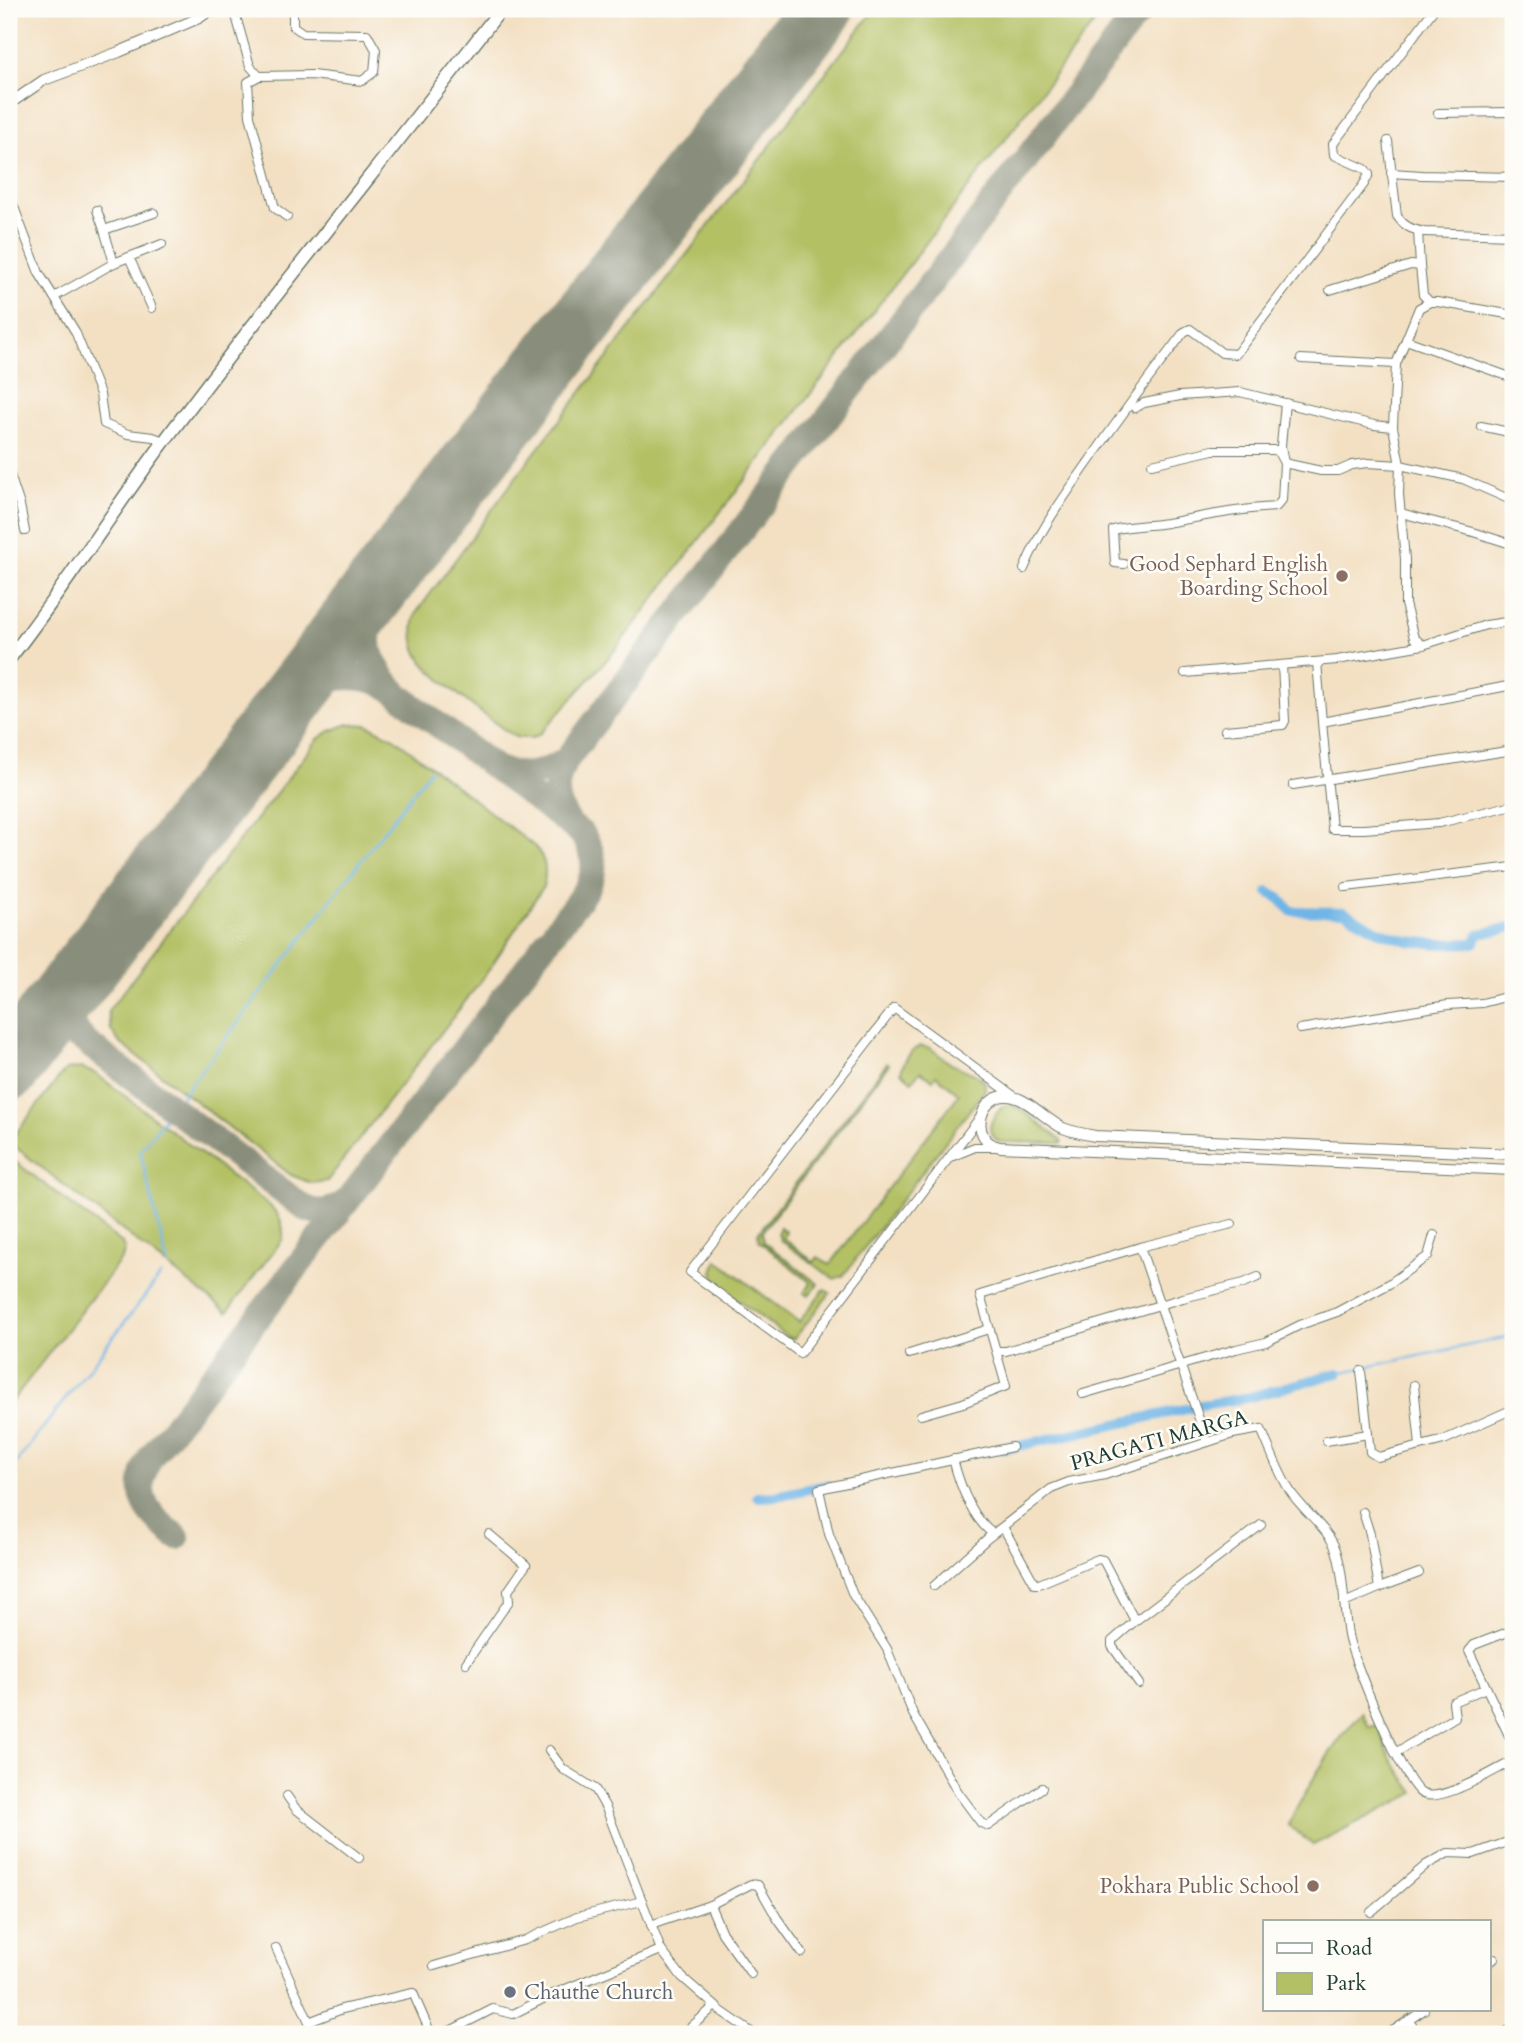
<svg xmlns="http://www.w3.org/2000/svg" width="1522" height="2043" font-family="Cardo,serif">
<rect width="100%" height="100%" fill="#fdfcf7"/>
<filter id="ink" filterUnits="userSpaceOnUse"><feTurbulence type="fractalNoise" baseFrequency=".0143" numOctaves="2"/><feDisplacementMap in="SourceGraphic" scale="14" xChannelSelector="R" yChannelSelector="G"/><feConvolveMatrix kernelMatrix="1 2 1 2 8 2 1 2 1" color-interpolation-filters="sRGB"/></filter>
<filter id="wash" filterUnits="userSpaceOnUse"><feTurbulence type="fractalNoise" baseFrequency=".00686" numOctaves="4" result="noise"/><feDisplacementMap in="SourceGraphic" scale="28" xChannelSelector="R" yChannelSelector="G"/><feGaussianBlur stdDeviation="1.57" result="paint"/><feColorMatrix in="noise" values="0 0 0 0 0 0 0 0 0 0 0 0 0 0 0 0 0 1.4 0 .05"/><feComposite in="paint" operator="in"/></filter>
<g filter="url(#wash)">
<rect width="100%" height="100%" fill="#f3e0c3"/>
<!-- green -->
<g fill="#b3c063" stroke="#697e4c" stroke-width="2">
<path d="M875 9H1105L611 655 540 734 532 738H518C502 730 428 673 421 659 412 644 411 628 417 612L516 477Z"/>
<path d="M348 724 368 725 394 738 534 846C546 858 547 871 543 887L484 977 327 1181 311 1183 291 1175 119 1042 111 1030 108 1011 318 739 330 731Z"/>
<path d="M920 1046 930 1048 951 1064 975 1074 985 1082V1090L843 1276 834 1279 780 1240 778 1232 780 1227 786 1232 783 1238 814 1262 818 1257 830 1265 959 1094 936 1075 933 1080 920 1071 912 1081 901 1072C903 1062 910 1051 920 1046Z"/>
<polygon points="887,1063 889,1064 762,1232 764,1242 818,1284 808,1296 804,1293 811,1283 759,1241 758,1233"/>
<path d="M81 1068 96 1074 269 1205C280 1215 284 1224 283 1239L227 1312 9 1142 62 1074 66 1070Z"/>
<path d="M1011 1105 1021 1109 1061 1140 1062 1143 1000 1142C982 1132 992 1118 1003 1106Z"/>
<polygon points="9,1157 123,1244 125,1248 122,1258 9,1405"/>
<polygon points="717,1260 799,1322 824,1289 830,1293 794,1339 787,1337 717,1284 713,1272"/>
<path d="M1362 1713 1369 1727 1378 1725 1389 1755 1415 1793 1313 1845 1288 1825C1309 1784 1331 1746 1362 1713Z"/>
</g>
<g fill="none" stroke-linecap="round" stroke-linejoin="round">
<!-- stream -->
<g stroke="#70b5e6" stroke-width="2.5">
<polyline points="168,1266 140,1151 430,770"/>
<polyline points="1338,1373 1513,1336"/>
<polyline points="9,1472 161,1275"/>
</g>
<!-- canal -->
<g stroke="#70b5e6" stroke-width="10">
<polyline points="1268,892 1279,898 1291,911 1344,912 1380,932 1408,941 1441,944 1474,943 1479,934 1513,927"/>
<polyline points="1201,1405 1246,1398 1338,1373"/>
<polyline points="1004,1449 1190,1408"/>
<polyline points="757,1497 776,1496 827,1485"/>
</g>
<!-- taxiway -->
<g stroke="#898e7c" stroke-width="26">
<path d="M382 581C362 621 360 654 393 689"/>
<polyline points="566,760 1141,9"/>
<path d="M501 770C526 779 544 774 566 760 554 781 553 800 568 821"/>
<path d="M81 974C69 997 63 1019 84 1040"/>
<path d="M21 1052C38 1037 56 1027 79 1037L303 1207C319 1215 333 1212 347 1201"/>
<path d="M177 1537C148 1515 130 1495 150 1458L571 910C592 883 604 865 581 833L384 684C345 669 319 679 287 704"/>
</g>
<!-- runway -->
<polyline stroke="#898e7c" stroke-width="65" points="9,1068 821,9"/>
</g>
</g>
<g filter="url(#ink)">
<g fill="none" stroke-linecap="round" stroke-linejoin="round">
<!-- minor casing -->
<g stroke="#697666" stroke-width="10">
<g id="minor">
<polyline points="234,9 250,66 259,76 312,75 362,81 374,72 376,50 367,34 303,33 293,26 293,9"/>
<polyline points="259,76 248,82 250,116 275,208 287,217"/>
<polyline points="1438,113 1513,112"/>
<path d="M1388 141 1397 216C1405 227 1411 229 1424 232L1511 235 1509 252 1513 255"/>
<polyline points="1391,173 1422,175 1513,177"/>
<polyline points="9,194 39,273 75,331 100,394 104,424 128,434 153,437 164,441"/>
<polyline points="97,210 104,230 154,213"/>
<polyline points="104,230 114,263"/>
<polyline points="1418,231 1420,266"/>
<polyline points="129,257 152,308"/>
<polyline points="1330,290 1411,265 1420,266 1423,295 1430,302"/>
<polyline points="54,297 114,263 162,244"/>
<polyline points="1406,340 1513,378"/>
<polyline points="1301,359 1396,364"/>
<polyline points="1135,408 1144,403 1180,396 1240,392 1374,425 1393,427 1396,364 1419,308 1430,302 1437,302 1513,315"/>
<polyline points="1481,426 1513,433"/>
<polyline points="1152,464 1213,450 1277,450 1284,463 1281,446 1285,403"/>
<polyline points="9,472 20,505 25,531"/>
<polyline points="1401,513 1473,532 1511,544"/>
<path d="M1124 564 1115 563 1113 530C1132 525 1148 526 1167 523 1205 516 1238 509 1276 507L1282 500 1284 463 1321 471H1338L1352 465 1368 463 1400 465 1393 427"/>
<path d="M1024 569C1039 531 1062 500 1085 467 1117 421 1150 376 1184 332L1190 329 1222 353 1236 354 1364 184 1369 174 1365 169 1334 155 1333 144 1434 9"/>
<polyline points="1423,645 1414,638 1405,604 1405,559 1399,494 1400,465 1463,479 1513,501"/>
<polyline points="1317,662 1322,722 1513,685"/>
<polyline points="1185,673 1337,660 1423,645 1486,625 1513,621"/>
<polyline points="1322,722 1332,829 1364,829 1439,823 1513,805"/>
<polyline points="1225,730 1283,725 1285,721 1282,665"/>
<polyline points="1293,785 1513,750"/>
<polyline points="1346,887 1513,867"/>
<polyline points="1300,1029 1448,1005 1482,1003 1513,995"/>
<polyline points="981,1116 800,1353 690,1272 894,1008 1014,1096"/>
<polyline points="953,1156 975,1147 997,1147"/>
<polyline points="1140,1247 1207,1442"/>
<polyline points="997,1351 1006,1351 1183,1298 1244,1283 1258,1277"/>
<polyline points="909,1354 989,1329"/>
<polyline points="1361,1371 1368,1434"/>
<polyline points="1414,1385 1420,1446"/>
<polyline points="1083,1394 1236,1349 1266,1342 1300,1325 1337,1312 1389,1284 1428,1256 1434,1235"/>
<polyline points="921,1415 963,1403 1006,1386 980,1295 1140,1247 1232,1224"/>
<polyline points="1326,1441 1368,1434 1370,1452 1378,1457 1444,1440 1513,1409"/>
<polyline points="1012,1447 819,1489 829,1534 853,1595 887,1649 913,1714 958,1792 981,1823 988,1826 1042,1788"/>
<path d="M953 1459C960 1486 971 1517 993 1534"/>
<polyline points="1003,1527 1035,1584 1039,1584 1098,1559 1103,1560 1135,1621 1261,1525"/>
<path d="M934 1586 988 1538 1051 1489 1069 1482 1105 1475 1233 1434 1261 1429C1270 1449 1278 1472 1290 1491 1303 1511 1328 1528 1336 1550 1345 1578 1343 1607 1348 1635 1352 1659 1403 1781 1421 1793 1439 1805 1494 1770 1513 1761"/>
<polyline points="1379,1588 1419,1573"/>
<polyline points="1344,1603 1379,1588 1370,1534 1363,1512"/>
<polyline points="1135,1621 1112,1641 1112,1646 1139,1684"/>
<polyline points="1513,1630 1474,1645 1469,1651 1513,1744"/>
<polyline points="466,1663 509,1601 508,1591 526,1565 489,1534"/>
<polyline points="549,1750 563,1769 595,1789 606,1808 661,1950 682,1977 721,2011 754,2034"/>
<polyline points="1395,1753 1455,1717 1453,1702 1486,1688"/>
<polyline points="287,1796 296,1809 359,1858"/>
<polyline points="710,1905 722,1933 751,1974"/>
<polyline points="1513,1908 1511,1909 1513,1913"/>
<polyline points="1371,1912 1426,1865 1448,1853 1473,1854 1513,1840"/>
<polyline points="651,1925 710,1905 751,1884 758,1885 777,1918 802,1953"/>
<polyline points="276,1948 309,2022 342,2009 413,1993 431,2034"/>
<polyline points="1489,1963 1494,1959"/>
<polyline points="434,1966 525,1940 577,1917 642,1901"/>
<polyline points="1409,2021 1418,2034"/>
<polyline points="444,2034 493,2009 513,2014 551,1995 661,1950"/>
<polyline points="683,2034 715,2006"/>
<polyline points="1388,2034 1424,2010"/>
<polyline points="1503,2034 1513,2027"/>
</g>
</g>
<!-- tertiary casing -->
<g stroke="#697666" stroke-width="12">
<g id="tertiary">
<polyline points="9,104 44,80 119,52 199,18 212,9"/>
<path d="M1513 1154 1095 1136C1084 1134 1073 1132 1063 1128 1045 1120 1027 1096 1006 1096 978 1096 969 1142 1000 1147L1513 1170"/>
</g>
</g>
<!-- primary casing -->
<g stroke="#697666" stroke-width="15">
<path id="primary" d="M9 659C65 588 112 511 166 439 275 293 390 153 501 9"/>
</g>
<!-- minor -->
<use href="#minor" stroke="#fff" stroke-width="8"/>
<!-- tertiary -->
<use href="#tertiary" stroke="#fff" stroke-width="10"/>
<!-- primary -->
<use href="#primary" stroke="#fff" stroke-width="12"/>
</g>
</g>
<!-- markers -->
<g fill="#8d6e63" stroke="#fdfcf7" stroke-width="2.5">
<circle cx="1342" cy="576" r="7"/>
<circle cx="1313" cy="1886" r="7"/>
</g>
<circle fill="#6b7280" stroke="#fdfcf7" stroke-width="2.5" cx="510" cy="1992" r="7"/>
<g text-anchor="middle" stroke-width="5" stroke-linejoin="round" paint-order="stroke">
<!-- education labels -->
<g font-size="21" fill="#785e54" stroke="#fdfcf7" text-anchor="end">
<text x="1328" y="571">Good Sephard English<tspan x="1328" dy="24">Boarding School</tspan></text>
<text x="1299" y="1893">Pokhara Public School</text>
</g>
<!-- street labels -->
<g font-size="21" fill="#1f3d34" stroke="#fdfcf7">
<text transform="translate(1159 1440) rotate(-15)" y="7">PRAGATI MARGA</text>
</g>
<!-- worship labels -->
<g font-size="21" fill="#5b616d" stroke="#fdfcf7" text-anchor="start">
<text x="524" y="1999">Chauthe Church</text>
</g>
</g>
<!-- margin -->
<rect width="1522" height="2043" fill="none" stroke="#fdfcf7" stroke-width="35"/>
<!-- legend -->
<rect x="1263" y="1920" width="228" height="91" fill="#fdfcf7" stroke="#a4b0a9" stroke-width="2"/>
<rect x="1277" y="1943" width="35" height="10" fill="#ffffff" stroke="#a4b0a9" stroke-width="2"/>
<text x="1326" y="1955" font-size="21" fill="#1f3d34">Road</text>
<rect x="1277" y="1973" width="35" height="21" fill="#b3c063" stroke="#a4b0a9" stroke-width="2"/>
<text x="1326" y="1990" font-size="21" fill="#1f3d34">Park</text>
</svg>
